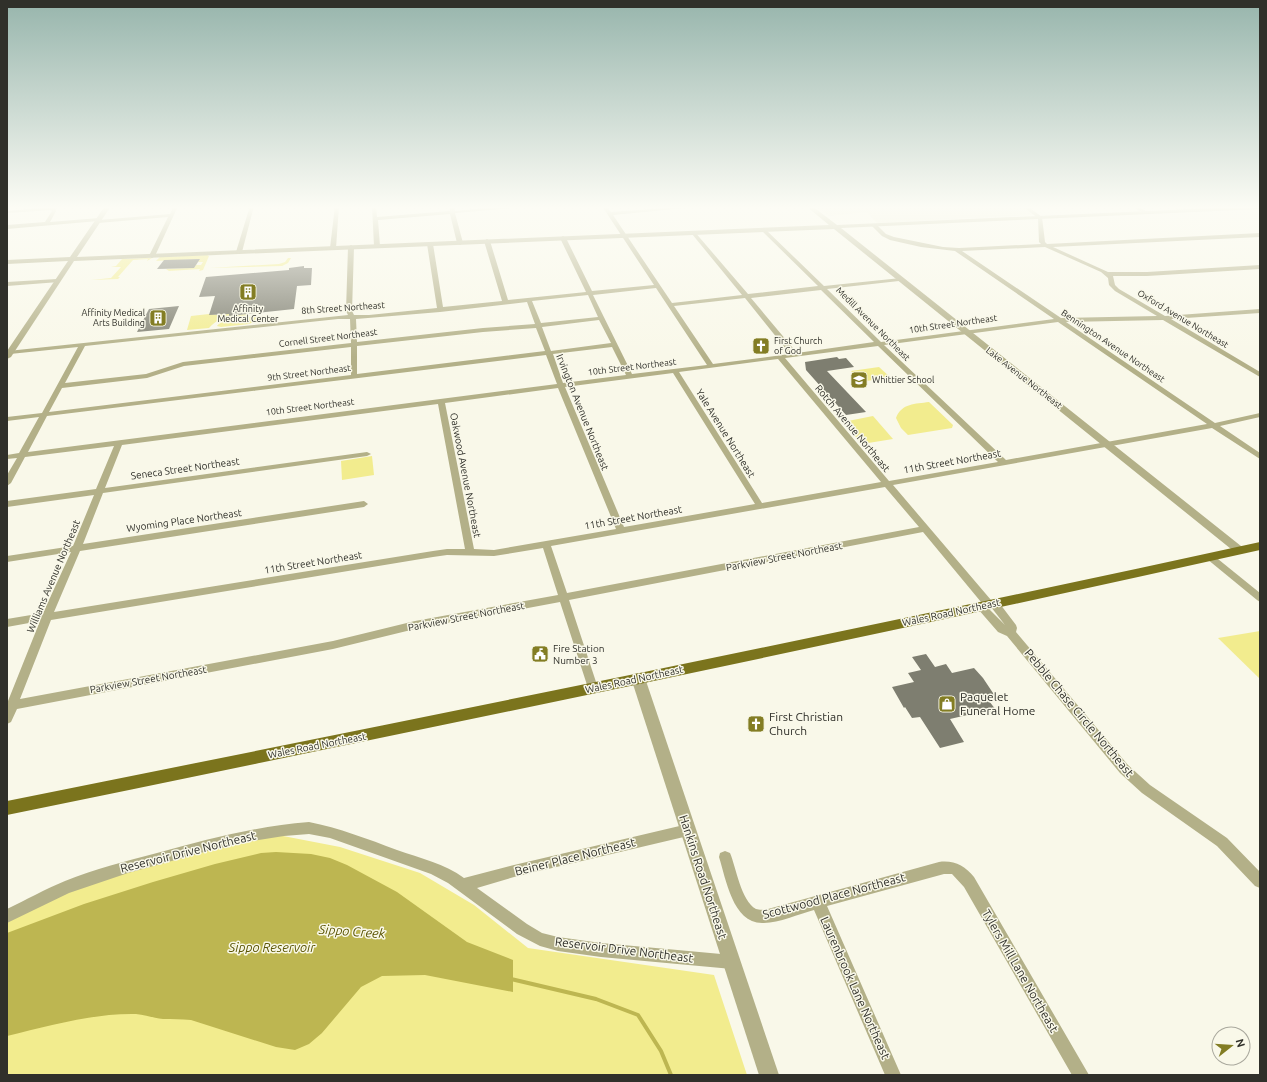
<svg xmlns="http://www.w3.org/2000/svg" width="1267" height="1082" font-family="Ubuntu,sans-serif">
<rect width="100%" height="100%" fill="#f9f8e9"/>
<!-- built -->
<polygon fill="#edecd5" points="815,206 1021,206 1033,214 1032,215 877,223 867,212 829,216"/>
<!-- green -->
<g fill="#f2ec8e">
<polygon points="207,255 209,256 203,270 199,271 200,269 169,271 166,269 194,268 196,265 201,265 203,262 198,262 200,259 156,261 160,257"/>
<polygon points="152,258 147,261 148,259 133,260 118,277 120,277 118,279 91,280 111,278 121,267 111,267 116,266 122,259"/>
<polygon points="288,258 291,258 288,263 282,266 209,268 279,264 285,262"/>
<path d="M209 314 218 315 229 314V316L249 314C233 321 224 312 209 328L187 330 191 316Z"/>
<path d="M266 316 249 324 221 327 217 326C223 317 255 317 266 316Z"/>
<polygon points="879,367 890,377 861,382 851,371"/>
<path d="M929 402 953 425 952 428 908 435 901 428 896 418C902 403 915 404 929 402Z"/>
<polygon points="873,416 893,439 862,444 843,422"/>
<polygon points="372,456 374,475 342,480 341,461"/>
<polygon points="1260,631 1260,679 1218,638"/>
<path d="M278 835 340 847 420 873 474 905 528 948 714 975 747 1075H331L320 1074 317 1075H7V920C24 911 42 902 60 895 130 868 205 851 278 835Z"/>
</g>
<!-- water -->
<path fill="#bdb651" d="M276 852 311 854 330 858 347 865 397 892 467 942 513 960V992L425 975 382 976 361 987 322 1033 309 1044 295 1050 276 1047 191 1020C181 1019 173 1019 163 1019 154 1018 145 1015 136 1014 93 1013 49 1026 7 1036V933L84 904 153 882 215 864 261 853Z"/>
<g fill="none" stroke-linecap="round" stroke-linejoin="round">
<!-- stream -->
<polyline stroke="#bdb651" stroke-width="4" points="511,979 596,999 638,1015 661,1051 671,1075"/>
</g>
<!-- building -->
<g fill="#7e7e70">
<polygon points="200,259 194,268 157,269 164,260"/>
<polygon points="304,266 304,268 312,268 311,285 297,286 294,309 229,316 229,314 209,315 215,296 199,297 206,277 289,270 289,268"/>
<polygon points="179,306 169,329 137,332 149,309"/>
<polygon points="837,357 839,359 846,358 854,367 827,371 866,412 846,415 806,370 805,362"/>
<polygon points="926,654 935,667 946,664 952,673 974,668 983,678 997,699 989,701 996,710 977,715 976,713 950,719 964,742 940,748 920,717 912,718 905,707 904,708 892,687 914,682 908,673 921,670 912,657"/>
</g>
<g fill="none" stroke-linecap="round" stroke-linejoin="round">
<!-- minor -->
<g fill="#b3b088" fill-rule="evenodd">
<polygon points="174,206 178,206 155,256 152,258 149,256 168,217 98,223 96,222 98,221 7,229 7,225 45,222 52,211 51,210 7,213 7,211 55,207 56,211 50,222 99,218 101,219 99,220 170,214"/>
<polygon points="250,206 254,206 242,252 239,254 236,252"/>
<polygon points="335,206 339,206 336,248 333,250 330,248"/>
<polygon points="372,206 376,206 377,217 450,211 449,206 453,206 455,211 511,206 525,206 523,207 455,213 463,243 460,245 457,243 450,214 378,220 380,246 377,248 374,246"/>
<path d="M602 206H606L611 212 697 206 695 207 613 215 672 303 742 295 692 234V232L694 231 748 294 818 286 762 231V229L764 228 824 286 901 278 902 279 899 281 827 289 881 342 1054 319 955 251 921 247 890 240 882 236 872 226V224H876L886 234 894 237 943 247 959 248 1041 244 1039 242 1038 218 1022 206H1027L1042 217 1045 242 1047 244 1260 233V237L1053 247 1108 272H1147L1260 265V269L1147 276H1113L1115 285 1119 289 1165 316 1260 309V313L1171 319 1260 372V377L1163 320 1066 322 1215 423 1260 413V417L1220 426 1260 453V459L1212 428 893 485 991 600H997L1016 625 1017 628 1016 632 1128 765 1150 785 1227 838 1260 872V888L1255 886 1217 846 1142 793 1120 773 1007 636 998 632 978 609 976 606 978 603 981 602 923 532 569 600 598 688 597 691 593 692 589 691 588 688 560 602 415 629 333 649 17 709 11 722 7 724V701H8L40 621 7 627V619L43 613 71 552 7 562V556L73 546 94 495 7 507V501L96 489 114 446 25 457 11 483 7 486V475L17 458 7 459V455L19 453 39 417 7 421V417L42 413 78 347 10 354 8 353V351L348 315 346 311 348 247 351 245 354 247 352 311 354 315H369L437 308 427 244 430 242 433 244 443 307 502 301 484 241 487 239 490 241 508 300 586 292 560 238 563 236 566 238 592 291 654 285ZM1045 247 1101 272 1108 278 1109 285 1115 291 1157 316 1061 318 962 251ZM656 288 707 365 632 374 593 295ZM821 290 874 342 797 353 751 298ZM588 295 598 317 541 323 532 301ZM745 298 790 354 713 364 674 306ZM527 302 535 324 483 328 357 342 356 319 440 312ZM338 319H350L351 343 183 362 146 374 65 383 85 346ZM599 320 611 343 551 351 542 327ZM1058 322 1207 424 1006 460 884 345ZM536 328 545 351 357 374V346L483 332ZM878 346 998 462 889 481 785 358ZM351 347V375L49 412 62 388 147 378 184 366ZM612 347 626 375 563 383 553 354ZM546 355 557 384 28 452 47 416ZM778 359 881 482 762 503 679 372ZM673 373 755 504 624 527 565 387ZM558 388 616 529 494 550 474 549 445 403ZM438 404 465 549H447L433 551 54 612 80 551 364 507 368 504 364 501 83 544 103 493 367 456 371 454 367 452 105 488 122 445ZM885 487 919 527 567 593 551 546ZM543 548 558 595 415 621 333 641 20 699 51 620 433 557 447 555 494 556ZM991 607 1005 625 988 608Z"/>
<polygon points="1131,206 1136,206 1148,212 1144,213"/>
<polygon points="57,279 60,281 59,282 7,286 7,282"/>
<polygon points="1210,554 1213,555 1260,593 1260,602 1257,600 1207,559 1205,557"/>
<path d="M309 822C339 828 368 839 397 850 420 858 445 864 464 878L514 865 688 824 692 826 694 830 692 834 688 836 514 877 477 888 527 924 542 933 558 937 601 943 732 955 737 957 739 962 737 967 732 969 601 957 558 951 540 946 517 934 448 883 431 874 330 838 309 834 284 836 247 842 208 851 128 873 69 893 7 923V909C26 900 45 889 65 881 94 869 127 861 157 853 208 839 257 826 309 822Z"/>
<path d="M725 851 730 853C736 867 741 901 756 909 759 910 764 910 768 909L939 862C954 860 965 866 974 877L1089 1075H1072L964 887 952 874H944L827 906 901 1075H885L814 910C799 914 779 923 764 923 733 925 726 879 719 857L720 853Z"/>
</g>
<!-- tertiary -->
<g fill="#b3b088" fill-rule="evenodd">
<polygon points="105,206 111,206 77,257 829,225 806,206 812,206 837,225 1260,206 1260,209 841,228 1246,550 1244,553 1236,553 834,229 74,261 11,357 7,359 7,351 68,261 7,264 7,260 70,257"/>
<polygon points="638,673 643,674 645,678 779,1075 759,1075 631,678 633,674"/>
</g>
<!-- primary -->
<path fill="#7b741d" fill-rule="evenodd" d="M1260 542V550C843 643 425 729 7 815V801C425 717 843 633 1260 542Z"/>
</g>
<!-- sky -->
<linearGradient id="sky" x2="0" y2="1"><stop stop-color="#97b5ac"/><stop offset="0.58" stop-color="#fcfcf5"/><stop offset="1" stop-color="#fcfcf5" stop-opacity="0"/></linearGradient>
<rect width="1267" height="357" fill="url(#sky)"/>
<!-- icons -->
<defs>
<g id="building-square" transform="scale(0.9)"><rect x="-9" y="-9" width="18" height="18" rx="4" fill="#837d24" stroke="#f9f8e9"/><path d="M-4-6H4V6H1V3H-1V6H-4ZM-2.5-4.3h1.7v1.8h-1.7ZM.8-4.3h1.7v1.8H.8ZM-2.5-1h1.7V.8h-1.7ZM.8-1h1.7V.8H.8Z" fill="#fff"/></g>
<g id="church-square" transform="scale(0.9)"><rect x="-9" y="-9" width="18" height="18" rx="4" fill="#837d24" stroke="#f9f8e9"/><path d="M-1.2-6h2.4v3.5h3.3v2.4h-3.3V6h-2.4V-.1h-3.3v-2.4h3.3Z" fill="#fff"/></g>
<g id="school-square" transform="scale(0.9)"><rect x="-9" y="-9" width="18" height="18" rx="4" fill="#837d24" stroke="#f9f8e9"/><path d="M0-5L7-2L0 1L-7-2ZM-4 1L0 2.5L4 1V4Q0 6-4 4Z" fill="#fff"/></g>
<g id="civic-square" transform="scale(0.9)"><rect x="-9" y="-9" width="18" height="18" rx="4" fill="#837d24" stroke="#f9f8e9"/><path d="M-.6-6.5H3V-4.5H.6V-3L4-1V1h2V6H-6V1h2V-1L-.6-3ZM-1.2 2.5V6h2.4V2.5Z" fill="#fff"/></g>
<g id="shop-square" transform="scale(0.9)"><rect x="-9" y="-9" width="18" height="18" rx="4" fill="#837d24" stroke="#f9f8e9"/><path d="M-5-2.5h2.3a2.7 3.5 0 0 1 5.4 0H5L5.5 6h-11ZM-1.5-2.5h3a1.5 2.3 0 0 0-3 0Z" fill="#fff"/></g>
</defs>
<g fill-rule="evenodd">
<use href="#building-square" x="248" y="292"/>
<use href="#building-square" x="158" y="318"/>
<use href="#church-square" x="761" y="346"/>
<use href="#school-square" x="859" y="380"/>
<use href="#civic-square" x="540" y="654"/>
<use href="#shop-square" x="947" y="704"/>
<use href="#church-square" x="756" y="724"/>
</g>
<g text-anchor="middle" stroke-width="3" stroke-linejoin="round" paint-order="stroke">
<!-- far-street labels -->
<g font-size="9" fill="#30302a" stroke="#f9f8e9">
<text transform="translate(343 308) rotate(-4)" y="3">8th Street Northeast</text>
<text transform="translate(1183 319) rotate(31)" y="3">Oxford Avenue Northeast</text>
<text transform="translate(873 324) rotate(45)" y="3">Medill Avenue Northeast</text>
<text transform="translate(953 324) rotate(-8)" y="3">10th Street Northeast</text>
<text transform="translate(328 338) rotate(-7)" y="3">Cornell Street Northeast</text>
<text transform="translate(1113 346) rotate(34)" y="3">Bennington Avenue Northeast</text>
<text transform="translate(632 367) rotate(-7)" y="3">10th Street Northeast</text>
<text transform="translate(309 373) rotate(-7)" y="3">9th Street Northeast</text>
<text transform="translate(1024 378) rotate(38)" y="3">Lake Avenue Northeast</text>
<text transform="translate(310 407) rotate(-7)" y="3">10th Street Northeast</text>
</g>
<!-- far-poi labels -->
<g font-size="9" fill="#30302a" stroke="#f9f8e9" text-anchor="start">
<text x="248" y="312" text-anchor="middle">Affinity<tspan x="248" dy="10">Medical Center</tspan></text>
<text x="145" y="316" text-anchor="end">Affinity Medical<tspan x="145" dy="10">Arts Building</tspan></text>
<text x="774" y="344">First Church<tspan x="774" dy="10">of God</tspan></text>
<text x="872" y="383">Whittier School</text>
</g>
<!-- street labels -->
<g font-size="10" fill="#30302a" stroke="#f9f8e9">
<text transform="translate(583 412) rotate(68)" y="4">Irvington Avenue Northeast</text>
<text transform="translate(853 428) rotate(50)" y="4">Rotch Avenue Northeast</text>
<text transform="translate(726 433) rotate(58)" y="4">Yale Avenue Northeast</text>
<text transform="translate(952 461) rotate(-10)" y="4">11th Street Northeast</text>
<text transform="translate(185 468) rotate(-8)" y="4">Seneca Street Northeast</text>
<text transform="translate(466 475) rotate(79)" y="4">Oakwood Avenue Northeast</text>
<text transform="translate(633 517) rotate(-10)" y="4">11th Street Northeast</text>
<text transform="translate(184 520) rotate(-8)" y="4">Wyoming Place Northeast</text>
<text transform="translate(784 556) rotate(-11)" y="4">Parkview Street Northeast</text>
<text transform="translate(313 562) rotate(-9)" y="4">11th Street Northeast</text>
<text transform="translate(53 576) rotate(-67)" y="4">Williams Avenue Northeast</text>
<text transform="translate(951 612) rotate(-12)" y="4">Wales Road Northeast</text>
<text transform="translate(466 616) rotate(-11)" y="4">Parkview Street Northeast</text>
<text transform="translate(148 679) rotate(-10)" y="4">Parkview Street Northeast</text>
<text transform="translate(634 679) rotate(-12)" y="4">Wales Road Northeast</text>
<text transform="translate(317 745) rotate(-11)" y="4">Wales Road Northeast</text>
</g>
<!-- poi labels -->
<g font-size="10" fill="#30302a" stroke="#f9f8e9" text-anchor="start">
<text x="553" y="652">Fire Station<tspan x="553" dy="12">Number 3</tspan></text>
</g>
<!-- near-poi labels -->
<g font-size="12" fill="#30302a" stroke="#f9f8e9" text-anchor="start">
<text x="960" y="701">Paquelet<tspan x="960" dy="14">Funeral Home</tspan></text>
<text x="769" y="721">First Christian<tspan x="769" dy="14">Church</tspan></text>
</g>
<!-- near-street labels -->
<g font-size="12" fill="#30302a" stroke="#f9f8e9">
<text transform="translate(1079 713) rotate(50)" y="4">Pebble Chase Circle Northeast</text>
<text transform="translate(188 852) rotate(-14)" y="4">Reservoir Drive Northeast</text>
<text transform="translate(575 857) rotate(-14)" y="4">Beiner Place Northeast</text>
<text transform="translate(703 877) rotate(72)" y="4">Hankins Road Northeast</text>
<text transform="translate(834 896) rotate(-15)" y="4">Scottwood Place Northeast</text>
<text transform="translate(624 950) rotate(7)" y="4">Reservoir Drive Northeast</text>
<text transform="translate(1020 971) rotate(60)" y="4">Tylers Mill Lane Northeast</text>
<text transform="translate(855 988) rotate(66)" y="4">Laurenbrook Lane Northeast</text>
</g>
<!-- near-water labels -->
<g font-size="13" font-style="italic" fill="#5c5605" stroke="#f9f8e9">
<text transform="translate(352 931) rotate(4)" y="5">Sippo Creek</text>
<text x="272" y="952">Sippo Reservoir</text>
</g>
</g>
<!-- border -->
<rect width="1267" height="1082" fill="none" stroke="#30302a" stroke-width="16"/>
<!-- north arrow -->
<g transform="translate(1231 1046) rotate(73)"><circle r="19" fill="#f9f8e9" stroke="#a9a89d"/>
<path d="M0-3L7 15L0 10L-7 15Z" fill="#837d24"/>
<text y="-6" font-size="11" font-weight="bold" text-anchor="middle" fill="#30302a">N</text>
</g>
</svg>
